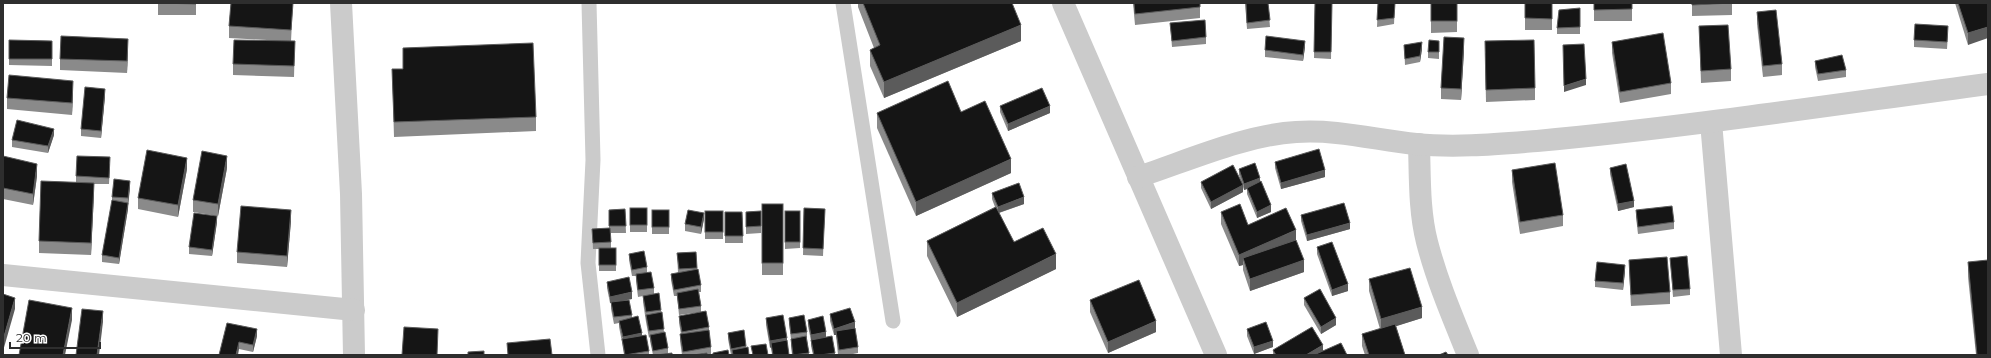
<svg xmlns="http://www.w3.org/2000/svg" width="1991" height="358" font-family="Montserrat,sans-serif">
<rect width="100%" height="100%" fill="#fff"/>
<g fill="none" stroke-linecap="round" stroke-linejoin="round">
<!-- service -->
<g stroke="#cbcbcb" stroke-width="15">
<polyline points="589,3 593,160 588,263 598,355"/>
<polyline points="843,3 893,321"/>
</g>
<!-- minor -->
<g stroke="#cbcbcb" stroke-width="22">
<polyline points="341,3 351,194 354,355"/>
<polyline points="1063,3 1216,355"/>
<polyline points="1711,122 1731,355"/>
<path d="M1419 144C1420 177 1419 211 1427 242 1437 281 1453 318 1468 355"/>
<path d="M1138 177C1187 161 1245 135 1296 132 1336 129 1377 140 1416 144 1456 148 1498 144 1537 141 1688 127 1838 104 1988 84"/>
<polyline points="3,275 354,310"/>
</g>
</g>
<!-- wall -->
<g fill="#8a8a8a">
<rect x="158" y="3" width="38" height="12"/>
<polygon points="231,3 293,3 291,41 295,41 294,77 233,75 233,64 267,40 229,38 229,26"/>
<polygon points="858,3 1012,3 1021,41 884,98 870,66 870,50 874,48 858,7"/>
<polygon points="1133,3 1200,3 1200,18 1135,25"/>
<polygon points="1245,3 1268,3 1270,27 1247,29"/>
<polygon points="1315,3 1332,3 1331,59 1314,58"/>
<polygon points="1378,3 1395,3 1394,24 1377,27"/>
<polygon points="1431,3 1457,3 1457,32 1431,33"/>
<rect x="1525" y="3" width="27" height="27"/>
<rect x="1594" y="3" width="38" height="18"/>
<polygon points="1692,3 1732,3 1732,15 1692,16"/>
<polygon points="1955,3 1988,3 1968,45"/>
<polygon points="1580,8 1580,34 1557,34 1557,28"/>
<polygon points="1757,12 1782,64 1782,75 1763,77 1757,24"/>
<polygon points="1170,23 1206,37 1206,44 1172,47"/>
<polygon points="1699,26 1731,69 1731,81 1701,83"/>
<polygon points="1948,33 1947,49 1914,47 1914,40"/>
<polygon points="9,40 52,41 52,66 9,65"/>
<polygon points="1612,42 1671,83 1671,94 1620,103 1612,53"/>
<polygon points="1404,45 1422,49 1420,62 1405,65"/>
<polygon points="1305,47 1303,61 1265,57 1265,50"/>
<polygon points="403,48 536,117 536,131 394,137 392,69 403,69"/>
<polygon points="1439,48 1439,59 1428,58 1428,52"/>
<polygon points="128,50 127,73 60,70 60,59"/>
<polygon points="1464,50 1461,100 1441,99 1441,88"/>
<polygon points="1485,53 1535,88 1535,100 1486,102"/>
<polygon points="1815,61 1846,70 1846,77 1818,81 1815,67"/>
<polygon points="73,93 72,115 7,109 7,98"/>
<polygon points="105,96 101,138 81,136 81,129"/>
<polygon points="1000,106 1050,113 1008,131 1000,112"/>
<polygon points="961,112 1011,173 916,216 877,128 877,113"/>
<polygon points="54,135 48,153 12,147 12,140"/>
<polygon points="3,156 37,176 33,205 3,199"/>
<polygon points="1275,162 1325,177 1281,189 1275,168"/>
<polygon points="110,164 109,184 94,184 91,255 39,253 39,241 76,182 76,176"/>
<polygon points="227,168 218,216 193,212 193,200"/>
<polygon points="1610,168 1634,207 1618,211 1610,174"/>
<polygon points="187,169 178,217 138,209 138,198"/>
<polygon points="1239,169 1260,181 1271,212 1257,218 1247,194 1247,189 1244,190 1243,187 1243,192 1211,209 1201,188 1201,182 1241,181 1239,175"/>
<polygon points="1512,170 1563,215 1563,226 1520,234 1512,182"/>
<polygon points="130,187 128,209 119,264 102,262 102,255 112,201 112,197"/>
<polygon points="992,193 1024,204 999,213 1014,242 1056,269 957,317 927,256 927,241 995,207 992,199"/>
<rect x="762" y="204" width="21" height="71"/>
<rect x="630" y="208" width="17" height="24"/>
<polygon points="804,208 825,209 823,256 803,255"/>
<polygon points="625,209 626,233 611,233 611,248 616,248 616,271 599,271 599,249 593,249 592,229 609,228 609,210"/>
<rect x="652" y="210" width="17" height="24"/>
<polygon points="1636,210 1674,222 1674,229 1638,234 1636,217"/>
<rect x="705" y="211" width="18" height="28"/>
<polygon points="761,211 761,233 746,234 746,212"/>
<polygon points="785,211 800,211 800,248 785,249"/>
<polygon points="725,212 742,212 743,243 725,243"/>
<polygon points="1221,212 1248,225 1296,240 1304,272 1250,291 1243,270 1243,265 1239,266 1221,224"/>
<polygon points="1301,215 1350,229 1307,241 1301,221"/>
<polygon points="704,219 701,234 685,231 685,224"/>
<polygon points="291,221 287,267 237,263 237,252"/>
<polygon points="217,222 212,256 189,254 189,247"/>
<polygon points="1317,247 1348,291 1332,296 1317,254"/>
<polygon points="696,252 697,269 701,285 701,292 699,292 701,306 701,312 679,315 677,296 674,296 671,280 671,274 678,273 677,253"/>
<polygon points="629,254 647,267 647,272 654,288 654,294 661,310 664,332 668,348 668,353 672,355 653,355 650,341 650,337 649,338 646,322 643,302 643,296 638,297 636,281 636,276 632,276 629,260"/>
<polygon points="1670,258 1690,289 1690,295 1673,297"/>
<polygon points="1629,260 1670,292 1670,304 1631,306 1629,271"/>
<polygon points="1968,262 1988,355 1976,355 1968,277"/>
<polygon points="1625,271 1623,290 1595,287 1595,281"/>
<polygon points="1369,279 1422,318 1396,326 1405,355 1365,355 1362,346 1362,334 1380,329 1369,291"/>
<polygon points="607,282 632,299 625,300 632,315 632,318 642,336 649,351 649,355 651,355 624,355 622,342 619,327 619,323 614,324 611,309 611,303 610,303 607,288"/>
<polygon points="1304,298 1336,325 1321,334 1304,305"/>
<polygon points="1090,300 1156,332 1108,353 1090,312"/>
<polygon points="830,314 855,328 858,347 858,353 848,355 838,355 836,335 834,335 830,321"/>
<polygon points="679,316 709,327 709,333 711,347 711,354 707,354 707,355 682,355 680,341 680,334 681,334 679,323"/>
<polygon points="766,318 787,342 789,355 772,355 771,347 770,348 766,325"/>
<polygon points="789,318 807,332 807,339 809,355 792,355 791,346 791,339 789,324"/>
<polygon points="808,320 826,337 835,353 835,355 813,355 811,346 811,341 808,326"/>
<polygon points="257,329 257,336 253,352 239,349 219,355"/>
<polygon points="1247,329 1273,347 1254,354 1247,336"/>
<polygon points="728,333 746,346 749,355 731,355 728,339"/>
<polygon points="1273,350 1323,351 1347,355 1273,355"/>
</g>
<!-- shaded-wall -->
<g fill="#5b5b5b">
<polygon points="1021,25 1021,41 884,98 884,82"/>
<polygon points="1988,27 1988,38 1968,45 1968,33"/>
<polygon points="1464,38 1464,50 1461,100 1461,89"/>
<polygon points="128,39 128,50 127,73 127,61"/>
<polygon points="1305,41 1305,47 1303,61 1303,55"/>
<polygon points="1422,42 1422,49 1420,62 1420,56"/>
<polygon points="1586,79 1586,85 1564,92 1564,86"/>
<polygon points="73,81 73,93 72,115 72,103"/>
<polygon points="105,89 105,96 101,138 101,131"/>
<polygon points="1050,106 1050,113 1008,131 1008,124"/>
<polygon points="54,129 54,135 48,153 48,146"/>
<polygon points="227,156 227,168 218,216 218,204"/>
<polygon points="187,158 187,169 178,217 178,205"/>
<polygon points="1011,159 1011,173 916,216 916,202"/>
<polygon points="37,164 37,176 33,205 33,194"/>
<polygon points="1325,170 1325,177 1281,189 1281,183"/>
<polygon points="1260,178 1260,185 1247,188 1247,189 1244,190 1244,184"/>
<polygon points="130,181 130,187 128,205 128,198"/>
<polygon points="94,183 94,194 91,255 91,243"/>
<polygon points="1243,185 1243,192 1211,209 1211,202"/>
<polygon points="1024,197 1024,204 998,213 998,207"/>
<polygon points="1634,201 1634,207 1618,211 1618,204"/>
<polygon points="128,203 128,209 119,264 119,258"/>
<polygon points="1271,205 1271,212 1257,218 1257,212"/>
<polygon points="291,210 291,221 287,267 287,256"/>
<polygon points="704,213 704,219 701,234 701,227"/>
<polygon points="217,216 217,222 212,256 212,250"/>
<polygon points="1350,223 1350,229 1307,241 1307,235"/>
<polygon points="1296,230 1296,242 1243,258 1243,265 1239,266 1239,255"/>
<polygon points="1056,254 1056,269 957,317 957,303"/>
<polygon points="1304,260 1304,272 1250,291 1250,279"/>
<polygon points="1625,265 1625,271 1623,290 1623,283"/>
<polygon points="1348,284 1348,291 1332,296 1332,290"/>
<polygon points="632,292 632,299 610,303 610,297"/>
<polygon points="15,298 15,309 3,351 3,340"/>
<polygon points="1422,307 1422,318 1381,331 1381,319"/>
<polygon points="72,308 72,320 65,355 63,355"/>
<polygon points="103,311 103,322 99,355 97,355"/>
<polygon points="1336,318 1336,325 1321,334 1321,327"/>
<polygon points="1156,321 1156,332 1108,353 1108,342"/>
<polygon points="855,322 855,329 836,331 836,335 834,335 834,329"/>
<polygon points="257,329 257,336 253,352 253,345"/>
<polygon points="826,332 826,338 811,341 811,335"/>
<polygon points="642,333 642,339 623,341 623,337"/>
<polygon points="787,338 787,344 771,343 771,347 770,348 770,341"/>
<polygon points="1273,341 1273,347 1254,354 1254,347"/>
<polygon points="239,342 239,349 238,355 236,355"/>
<polygon points="1323,345 1323,352 1316,354 1316,355 1306,355"/>
</g>
<!-- building -->
<g fill="#151515" stroke="#5b5b5b">
<polygon points="158,3 196,3 196,4"/>
<polygon points="231,3 293,3 291,30 229,26"/>
<polygon points="863,3 1012,3 1021,25 884,82 870,50 880,45"/>
<polygon points="1134,3 1200,3 1200,7 1135,14"/>
<polygon points="1246,3 1268,3 1270,20 1247,23"/>
<polygon points="1315,3 1332,3 1331,52 1314,52"/>
<polygon points="1378,3 1395,3 1394,18 1377,20"/>
<rect x="1431" y="3" width="26" height="18"/>
<polygon points="1525,3 1552,3 1552,19 1525,18"/>
<polygon points="1594,3 1632,3 1632,9 1594,10"/>
<polygon points="1692,3 1732,3 1692,5"/>
<polygon points="1958,3 1988,3 1988,27 1968,33"/>
<polygon points="1580,8 1580,27 1557,28 1559,10"/>
<polygon points="1776,10 1782,64 1763,66 1757,12"/>
<polygon points="1205,20 1206,37 1172,41 1170,23"/>
<polygon points="1915,24 1948,26 1947,42 1914,40"/>
<polygon points="1728,25 1731,69 1701,71 1699,26"/>
<polygon points="1663,33 1671,83 1620,92 1612,42"/>
<polygon points="61,36 128,39 127,61 60,59"/>
<polygon points="1266,36 1305,41 1303,55 1265,50"/>
<polygon points="1444,37 1464,38 1461,89 1441,88"/>
<polygon points="9,40 52,41 52,59 9,59"/>
<polygon points="234,40 295,41 294,66 233,64"/>
<polygon points="1429,40 1439,41 1439,52 1428,52"/>
<polygon points="1534,40 1535,88 1486,90 1485,41"/>
<polygon points="1422,42 1420,56 1405,59 1404,45"/>
<polygon points="533,43 536,117 394,122 392,69 403,69 403,48"/>
<polygon points="1584,44 1586,79 1564,86 1563,45"/>
<polygon points="1842,55 1846,70 1818,74 1815,61"/>
<polygon points="9,75 73,81 72,103 7,98"/>
<polygon points="948,81 961,112 985,101 1011,159 916,202 877,113"/>
<polygon points="85,87 105,89 101,131 81,129"/>
<polygon points="1042,88 1050,106 1008,124 1000,106"/>
<polygon points="17,120 54,129 48,146 12,140"/>
<polygon points="1319,149 1325,170 1281,183 1275,162"/>
<polygon points="147,150 187,158 178,205 138,198"/>
<polygon points="202,151 227,156 218,204 193,200"/>
<polygon points="3,156 37,164 33,194 3,188"/>
<polygon points="77,156 110,157 109,178 76,176"/>
<polygon points="1255,163 1260,178 1244,184 1239,169"/>
<polygon points="1555,163 1563,215 1520,222 1512,170"/>
<polygon points="1626,164 1634,201 1618,204 1610,168"/>
<polygon points="1233,165 1243,185 1211,202 1201,182"/>
<polygon points="114,179 130,181 128,198 112,197"/>
<polygon points="41,181 94,183 91,243 39,241"/>
<polygon points="1261,181 1271,205 1257,212 1247,188"/>
<polygon points="1019,183 1024,197 998,207 992,193"/>
<polygon points="112,200 128,203 119,258 102,255"/>
<polygon points="1344,203 1350,223 1307,235 1301,215"/>
<rect x="762" y="204" width="21" height="59"/>
<polygon points="1240,204 1248,225 1286,208 1296,230 1239,255 1221,212"/>
<polygon points="241,206 291,210 287,256 237,252"/>
<polygon points="1672,206 1674,222 1638,227 1636,210"/>
<polygon points="996,207 1014,242 1043,228 1056,254 957,303 927,241"/>
<rect x="630" y="208" width="17" height="17"/>
<polygon points="804,208 825,209 823,249 803,248"/>
<polygon points="625,209 626,226 609,226 609,210"/>
<rect x="652" y="210" width="17" height="17"/>
<polygon points="688,210 704,213 701,227 685,224"/>
<rect x="705" y="211" width="18" height="21"/>
<polygon points="761,211 761,226 746,227 746,212"/>
<rect x="785" y="211" width="15" height="31"/>
<polygon points="725,212 742,212 743,236 725,236"/>
<polygon points="194,213 217,216 212,250 189,247"/>
<polygon points="610,228 611,242 593,243 592,229"/>
<polygon points="1296,240 1304,260 1250,279 1243,258"/>
<polygon points="1332,242 1348,284 1332,290 1317,247"/>
<rect x="599" y="248" width="17" height="17"/>
<polygon points="644,251 647,267 632,270 629,254"/>
<polygon points="696,252 697,268 679,269 677,253"/>
<polygon points="1687,256 1690,289 1673,290 1670,258"/>
<polygon points="1667,257 1670,292 1631,295 1629,260"/>
<polygon points="1988,260 1988,355 1977,355 1968,262"/>
<polygon points="1597,262 1625,265 1623,283 1595,281"/>
<polygon points="1410,268 1422,307 1381,319 1369,279"/>
<polygon points="698,269 701,285 674,290 671,274"/>
<polygon points="651,272 654,288 638,290 636,274"/>
<polygon points="629,277 632,292 610,297 607,282"/>
<polygon points="1139,280 1156,321 1108,342 1090,300"/>
<polygon points="698,289 701,306 679,309 677,293"/>
<polygon points="1320,289 1336,318 1321,327 1304,298"/>
<polygon points="659,293 661,310 646,312 643,296"/>
<polygon points="3,294 15,298 3,340"/>
<polygon points="29,300 72,308 63,355 19,355"/>
<polygon points="629,300 632,315 614,317 611,302"/>
<polygon points="850,308 855,322 834,329 830,314"/>
<polygon points="82,309 103,311 97,355 76,355"/>
<polygon points="706,311 709,327 682,332 679,316"/>
<polygon points="662,312 664,329 649,331 646,315"/>
<polygon points="783,315 787,338 770,341 766,318"/>
<polygon points="804,315 807,332 791,334 789,318"/>
<polygon points="638,316 642,333 623,337 619,321"/>
<polygon points="823,316 826,332 811,335 808,320"/>
<polygon points="1266,322 1273,341 1254,347 1247,329"/>
<polygon points="227,323 257,329 253,345 239,342 236,355 219,355"/>
<polygon points="1395,324 1405,355 1369,355 1362,334"/>
<polygon points="404,327 438,329 437,355 402,355"/>
<polygon points="1312,327 1323,345 1306,355 1276,355 1273,350"/>
<polygon points="855,328 858,347 839,350 836,331"/>
<polygon points="709,330 711,347 683,352 680,334"/>
<polygon points="744,330 746,346 731,349 728,333"/>
<polygon points="665,332 668,348 653,351 650,335"/>
<polygon points="646,335 649,351 625,355 622,339"/>
<polygon points="806,336 809,353 793,355 791,339"/>
<polygon points="832,336 835,353 820,355 814,355 811,340"/>
<polygon points="550,339 552,355 508,355 507,343"/>
<polygon points="787,340 789,355 773,355 771,343"/>
<polygon points="1341,343 1347,355 1316,355 1316,354"/>
<polygon points="766,344 768,355 753,355 751,346"/>
<polygon points="748,347 749,355 733,355 732,350"/>
<polygon points="728,350 729,355 713,355 713,353"/>
<polygon points="484,351 484,355 468,355 468,352"/>
<polygon points="1446,352 1448,355 1439,355"/>
<polygon points="672,353 672,355 656,355"/>
<polygon points="707,353 707,355 693,355"/>
</g>
<!-- border -->
<rect width="1991" height="358" fill="none" stroke="#2e2e2e" stroke-width="8"/>
<!-- scale -->
<path d="M10 342v6h90v-6" fill="none" stroke="#2e2e2e" stroke-width="2"/>
<text x="16" y="342" font-size="12" fill="#2e2e2e" stroke="#ffffff" stroke-width="3" paint-order="stroke">20 m</text>
</svg>
